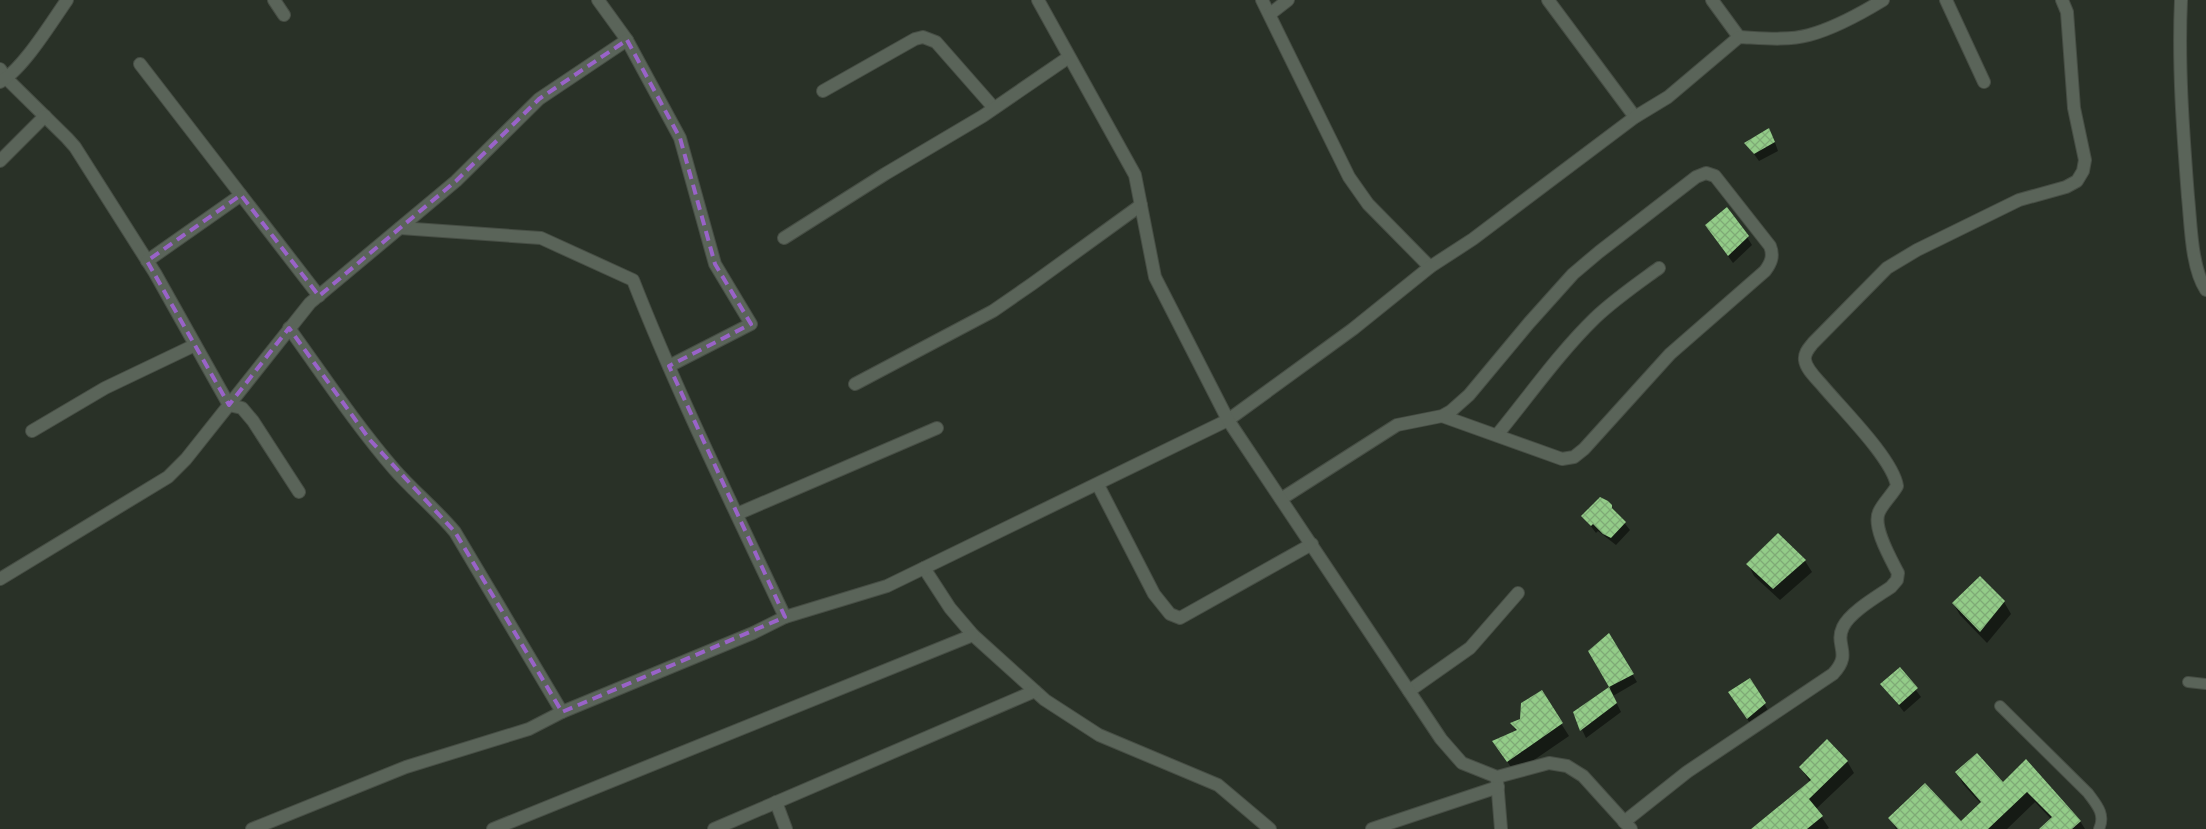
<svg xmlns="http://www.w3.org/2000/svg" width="2206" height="829" font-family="'Golos Text',sans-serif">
<defs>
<pattern id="building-cross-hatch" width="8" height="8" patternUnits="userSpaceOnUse" patternTransform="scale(1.25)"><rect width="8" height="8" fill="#93cc88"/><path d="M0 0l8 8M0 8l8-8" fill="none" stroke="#7faa76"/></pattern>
</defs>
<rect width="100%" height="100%" fill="#293127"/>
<!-- shadow -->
<g fill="#0007">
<polygon points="1773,137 1778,151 1759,161 1746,143"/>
<polygon points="1711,233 1747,237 1752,245 1733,263"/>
<polygon points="1611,506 1630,530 1616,545 1598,531 1596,533 1583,516"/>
<polygon points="1805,561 1812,572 1780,600 1754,576 1748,564"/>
<polygon points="2004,602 2011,614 1987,643 1960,615 1953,603"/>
<polygon points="1609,635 1637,682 1613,696 1621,712 1586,738 1574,713 1611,688 1590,651"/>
<polygon points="1900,669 1921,697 1904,712 1882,684"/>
<polygon points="1750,680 1769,712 1752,726 1729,693"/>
<polygon points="1541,692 1569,736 1515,773 1494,742 1516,731 1512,724 1522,720"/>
<polygon points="1847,761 1854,773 1816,809 1829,828 1827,829 1753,829 1810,782 1800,767"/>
<polygon points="2026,761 2080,821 2085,829 2041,829 2051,819 2035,802 2007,829 1896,829 1890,818 1961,823 1981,804 1963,784 1957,773 2003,784"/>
</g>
<!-- building -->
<g fill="url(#building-cross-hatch)">
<polygon points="1769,128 1775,142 1754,154 1744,143"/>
<polygon points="1727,207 1749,236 1728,256 1705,225"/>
<polygon points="1600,497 1608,501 1612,505 1612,508 1626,522 1611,538 1603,534 1593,524 1591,526 1581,516"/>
<polygon points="1778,533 1806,560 1773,589 1746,564"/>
<polygon points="1980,576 2005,601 1980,632 1952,603"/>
<polygon points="1609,633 1634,674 1609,687 1588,651"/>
<polygon points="1900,667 1918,688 1899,705 1880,684"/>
<polygon points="1750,678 1766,703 1747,719 1728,692"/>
<polygon points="1609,687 1617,703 1580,731 1573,712"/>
<polygon points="1542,690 1563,723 1507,762 1492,741 1517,730 1510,723 1520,719 1521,703"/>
<polygon points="1827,739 1848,761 1809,799 1823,816 1807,829 1751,829 1811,780 1799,767"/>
<polygon points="1977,753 2003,782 2026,759 2081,821 2072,829 2039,829 2052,817 2027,792 1988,829 1898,829 1888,818 1925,783 1961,821 1981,802 1955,772"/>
</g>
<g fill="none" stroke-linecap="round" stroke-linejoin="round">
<!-- service casing -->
<g stroke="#474e45" stroke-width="12">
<g id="service">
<polyline points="2188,682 2206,684"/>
<path d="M2000 706 2088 793C2096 804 2106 814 2099 829"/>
</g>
</g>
<!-- minor casing -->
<g stroke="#474e45" stroke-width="14">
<g id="minor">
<polyline points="274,0 284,15"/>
<polyline points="598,0 627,40 680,138 715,264 751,324 669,366"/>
<polyline points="1262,0 1349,177 1368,204 1430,267"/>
<polyline points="1548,0 1635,117"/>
<polyline points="1712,0 1739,37"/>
<polyline points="1946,0 1984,82"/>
<path d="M2181 0C2178 65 2183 132 2188 197 2191 225 2191 267 2206 290"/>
<polyline points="1270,14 1288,0"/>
<polyline points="140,64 319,296"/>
<polyline points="0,69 6,78 67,138 75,147 155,273 229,405 242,408 253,421 299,492"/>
<path d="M0 82C23 69 51 23 67 0"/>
<polyline points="823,91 915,39 923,37 936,42 994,108"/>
<polyline points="0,161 45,116"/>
<path d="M400 228 541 238 633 280C678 395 733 506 785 617"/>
<polyline points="784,238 885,174 983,116 1069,57"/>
<polyline points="147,261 241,195"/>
<path d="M289 328C323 375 356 425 394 469 413 491 436 509 455 532L562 712"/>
<polyline points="855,384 993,311 1032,284 1141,205"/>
<polyline points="32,431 105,388 195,345"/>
<path d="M1497 435C1529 396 1559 353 1595 318 1615 299 1637 284 1659 268"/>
<polyline points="1098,485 1154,594 1170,614 1180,618 1312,544"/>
<path d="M1281 499 1397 425 1442 416 1451 411 1469 395 1529 323 1573 274 1599 252 1696 177 1706 173 1715 176 1770 246C1774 256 1771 263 1765 271L1670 354 1584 449 1574 457 1562 459 1442 416"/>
<polyline points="737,514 937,428"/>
<polyline points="924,568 950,608 973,635 1045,700 1099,735 1218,785 1270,829"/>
<polyline points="0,579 168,477 186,459 310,303 456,181 539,99 627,40"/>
<polyline points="1409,691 1470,648 1518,593"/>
<polyline points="1497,780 1501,829"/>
<polyline points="776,802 786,829"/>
<path d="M1624 822 1687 772 1833 674C1853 653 1834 646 1843 627 1850 612 1878 596 1891 587L1897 580 1898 573C1891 559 1872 527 1879 512 1883 503 1892 495 1897 486 1893 459 1841 408 1822 385 1816 378 1806 369 1805 360 1804 353 1809 348 1813 343L1887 268 1917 250 2019 200 2066 187 2077 181 2083 171 2085 160 2074 108 2067 12 2062 0"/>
<path d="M252 829 406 767 529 729 562 712 753 633 785 617 887 586 1228 420 1353 329 1430 267 1473 239 1635 117 1668 97 1739 37C1761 38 1787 41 1809 35 1835 28 1860 14 1883 0"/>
<polyline points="493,829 973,635"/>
<polyline points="714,829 1035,691"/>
<polyline points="1372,829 1498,787"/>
</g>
</g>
<!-- tertiary casing -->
<g stroke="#474e45" stroke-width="14">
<polyline id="tertiary" points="1038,0 1135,175 1155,277 1228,420 1441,739 1462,763 1497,777 1549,763 1567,766 1583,776 1631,829"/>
</g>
<!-- service -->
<use href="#service" stroke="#5a6459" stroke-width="10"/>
<!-- minor -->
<use href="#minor" stroke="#5a6459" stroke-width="12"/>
<!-- tertiary -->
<use href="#tertiary" stroke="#5a6459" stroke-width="12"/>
</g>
<!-- marked area -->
<path fill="none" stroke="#9963c8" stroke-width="4" stroke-dasharray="10 6" stroke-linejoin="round" d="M627 40 680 138 715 264 751 324 669 366 785 617 562 712 455 532 370 440 289 328 229 405 147 261 241 195 319 296 456 181 539 99Z"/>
</svg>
